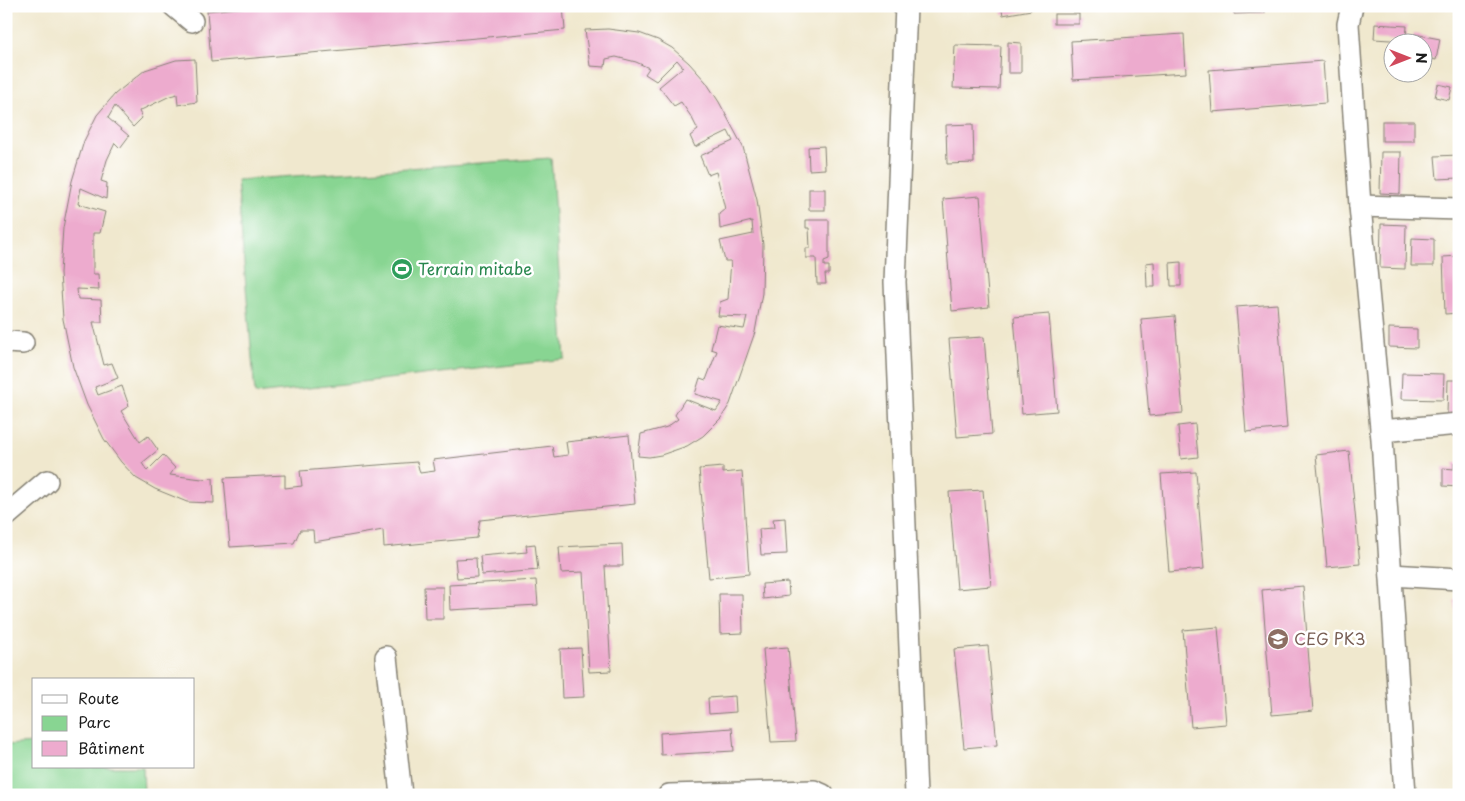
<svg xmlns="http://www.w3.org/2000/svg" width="1465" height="801" font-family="'Playpen Sans',sans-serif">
<rect width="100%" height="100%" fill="#fff"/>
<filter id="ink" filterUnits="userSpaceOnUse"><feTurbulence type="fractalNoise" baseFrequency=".02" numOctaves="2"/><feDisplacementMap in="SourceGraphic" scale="10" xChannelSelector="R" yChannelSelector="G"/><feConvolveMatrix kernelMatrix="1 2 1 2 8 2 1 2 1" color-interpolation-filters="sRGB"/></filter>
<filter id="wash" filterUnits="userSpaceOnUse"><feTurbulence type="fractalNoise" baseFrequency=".0096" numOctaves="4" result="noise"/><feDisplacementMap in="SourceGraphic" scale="20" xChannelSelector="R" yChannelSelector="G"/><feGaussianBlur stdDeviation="1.12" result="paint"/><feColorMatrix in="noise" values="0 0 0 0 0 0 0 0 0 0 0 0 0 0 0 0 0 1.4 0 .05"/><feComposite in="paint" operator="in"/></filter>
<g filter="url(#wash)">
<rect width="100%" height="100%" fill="#f0e8ce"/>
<!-- green -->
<g fill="#88d592" stroke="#527857">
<polygon points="551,158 565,359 255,394 237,180"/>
<polygon points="34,743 34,767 143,767 144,795 6,795 6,745"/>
</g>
<g id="blocks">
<!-- building -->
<g fill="#edabce">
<polygon points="261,6 563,6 565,30 211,62 207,11"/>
<polygon points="1001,6 1030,6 1031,10 1003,15"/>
<polygon points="1234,6 1265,6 1265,13 1234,14"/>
<rect x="1054" y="14" width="25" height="10"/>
<polygon points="1375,24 1407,26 1406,41 1374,39"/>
<polygon points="608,29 639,33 658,40 672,48 689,63 706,82 719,102 743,147 757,200 763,245 762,293 755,332 730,404 721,418 703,436 687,446 661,455 649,457 638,456 641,434 667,427 678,419 675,415 685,399 716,411 722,402 695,394 700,378 706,380 717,351 711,349 717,325 744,329 747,317 718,316 720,302 728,299 731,261 725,261 720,241 753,234 752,221 720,229 719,214 725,209 716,172 708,175 700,156 733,141 728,131 695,147 690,136 698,130 692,118 681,102 674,106 659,87 683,67 677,60 656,81 645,74 649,68 636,62 616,57 606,59 605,67 590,66 585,30"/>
<polygon points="1184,34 1186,73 1073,80 1071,41"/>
<polygon points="1414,34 1440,39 1436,60 1422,57 1422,42 1412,42"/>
<polygon points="1008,42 1021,43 1021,73 1008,73"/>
<polygon points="955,45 1001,46 999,89 953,88"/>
<polygon points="195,59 197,102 178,105 177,94 170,96 139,111 142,118 133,127 115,106 108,118 129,136 120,148 115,143 107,160 101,181 107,183 106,199 81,188 78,204 105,212 100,233 93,233 93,274 98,274 99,290 77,289 78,299 101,300 102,322 93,322 104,365 112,363 118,378 95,387 98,395 122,386 129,406 121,411 140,442 148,436 158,450 142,463 147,471 163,455 175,468 170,475 202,479 213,478 214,503 187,502 155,489 136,478 121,462 104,439 87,405 73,367 63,319 60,273 63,228 72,181 84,141 97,115 115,94 145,70 176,60"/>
<polygon points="1323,61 1326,103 1212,112 1209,70"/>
<polygon points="1438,84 1452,87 1449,100 1435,97"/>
<rect x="1382" y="121" width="32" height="20"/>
<polygon points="973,124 974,163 947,164 946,125"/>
<polygon points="824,146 825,169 809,170 808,147"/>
<polygon points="1381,152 1401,152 1400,194 1380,193"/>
<polygon points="1459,155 1459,178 1437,179 1435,156"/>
<rect x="809" y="189" width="16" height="21"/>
<polygon points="980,196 989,307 952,311 943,199"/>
<polygon points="806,220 829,220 829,260 824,262 824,266 829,266 829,274 825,274 826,284 817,284 816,258 806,258 806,248 810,248 809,228 806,228"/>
<polygon points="1381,224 1406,225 1405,269 1380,268"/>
<polygon points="1412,238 1434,239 1434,266 1411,266"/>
<polygon points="1459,256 1459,313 1445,314 1443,257"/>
<polygon points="1154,262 1155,287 1147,287 1146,263"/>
<polygon points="1181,262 1181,286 1171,286 1170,263"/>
<polygon points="1277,304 1287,428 1246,432 1236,307"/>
<polygon points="1049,314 1057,411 1022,414 1014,317"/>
<polygon points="1175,316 1183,413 1149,416 1141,319"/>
<polygon points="1389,328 1417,329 1417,348 1389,347"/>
<polygon points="984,337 992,434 957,437 949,339"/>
<polygon points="1402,373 1444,374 1443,400 1401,399"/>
<polygon points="1448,380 1459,380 1459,416 1447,415"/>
<polygon points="1195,424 1198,457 1181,459 1178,426"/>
<polygon points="629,435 635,504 480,520 477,538 384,547 383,530 314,542 313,530 300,530 294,543 230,547 224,478 285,475 285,488 302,486 300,471 417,462 420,473 435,471 433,460 552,446 554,457 568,455 566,442"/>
<polygon points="1349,451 1360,564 1327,567 1316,455"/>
<polygon points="1454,463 1459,463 1459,487 1443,486 1443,468 1454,469"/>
<polygon points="723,467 723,473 742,471 749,574 709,578 699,469"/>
<polygon points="1196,472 1204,569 1169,572 1161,474"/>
<polygon points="983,490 991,586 957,589 949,492"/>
<polygon points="785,518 787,554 761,555 759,529 774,528 773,519"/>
<polygon points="535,544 538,570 482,575 480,556 527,552 526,545"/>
<polygon points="622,544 623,566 605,566 611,671 589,672 583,572 561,573 559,547"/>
<polygon points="476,558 477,577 457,578 455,559"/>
<polygon points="536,580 538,605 450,610 449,585"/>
<polygon points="788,582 789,596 763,599 762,584"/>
<polygon points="1303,586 1313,711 1272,715 1262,590"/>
<polygon points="424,587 443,587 443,619 425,619"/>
<polygon points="719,594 742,594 743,633 720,634"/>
<polygon points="1459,597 1459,617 1457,616 1454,600"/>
<polygon points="1218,627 1226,724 1191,727 1183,630"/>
<polygon points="988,646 997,745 964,748 954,649"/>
<polygon points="788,647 796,741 771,742 763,649"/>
<polygon points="581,648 584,697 562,698 560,649"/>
<polygon points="735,696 736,712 709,714 708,698"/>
<polygon points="732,728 734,751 661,755 660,733"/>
</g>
</g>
</g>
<g filter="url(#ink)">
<use href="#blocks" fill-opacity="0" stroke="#868275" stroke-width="1"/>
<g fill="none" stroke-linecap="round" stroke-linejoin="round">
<!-- street casing -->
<g stroke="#868275" stroke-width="24">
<g id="street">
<polyline points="174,6 192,21"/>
<polyline points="906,6 895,282 916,795"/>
<polyline points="1352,6 1348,24 1360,206 1382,439 1405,795"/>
<polyline points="1360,206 1459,209"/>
<polyline points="6,342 23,343"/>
<polyline points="1381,431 1459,424"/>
<polyline points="6,516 47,481"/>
<polyline points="1391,575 1459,579"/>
<polyline points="386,657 401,795"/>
<polyline points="669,795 814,791 823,795"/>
</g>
</g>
<!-- street -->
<use href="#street" stroke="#fff" stroke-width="21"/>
</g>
</g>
<!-- icons -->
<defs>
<g id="stadium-disc" transform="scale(1.125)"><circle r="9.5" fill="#2e9e5b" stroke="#fff"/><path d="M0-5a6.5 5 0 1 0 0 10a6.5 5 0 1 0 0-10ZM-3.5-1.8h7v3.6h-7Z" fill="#fff"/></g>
<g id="school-disc" transform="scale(1.125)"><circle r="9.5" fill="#8d6e63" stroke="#fff"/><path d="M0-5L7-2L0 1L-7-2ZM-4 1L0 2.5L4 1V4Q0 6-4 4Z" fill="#fff"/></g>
</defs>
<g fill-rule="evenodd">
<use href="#stadium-disc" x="402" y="269"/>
<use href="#school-disc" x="1278" y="639"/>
</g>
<g text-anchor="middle" stroke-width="5" stroke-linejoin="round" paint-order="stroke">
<!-- leisure labels -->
<g font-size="16" fill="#27864d" stroke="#fff" text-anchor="start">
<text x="418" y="275">Terrain mitabe</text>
</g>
<!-- education labels -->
<g font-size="16" fill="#785e54" stroke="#fff" text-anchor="start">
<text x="1294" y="645">CEG PK3</text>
</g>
</g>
<!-- margin -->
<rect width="1465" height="801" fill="none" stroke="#fff" stroke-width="25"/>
<!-- legend -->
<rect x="32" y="678" width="162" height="90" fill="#ffffff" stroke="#a4a4a4"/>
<rect x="42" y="695" width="25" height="8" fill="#ffffff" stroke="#a4a4a4"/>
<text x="78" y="704" font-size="15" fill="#1c1c1c">Route</text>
<rect x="42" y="716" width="25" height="15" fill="#88d592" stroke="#a4a4a4"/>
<text x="78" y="728" font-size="15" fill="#1c1c1c">Parc</text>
<rect x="42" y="741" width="25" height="15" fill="#edabce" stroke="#a4a4a4"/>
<text x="78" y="754" font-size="15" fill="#1c1c1c">Bâtiment</text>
<!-- north arrow -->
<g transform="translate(1408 58) rotate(90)"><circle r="24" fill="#ffffff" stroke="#a4a4a4"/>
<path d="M0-4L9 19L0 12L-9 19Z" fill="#d1495b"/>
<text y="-8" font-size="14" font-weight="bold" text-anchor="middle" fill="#1c1c1c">N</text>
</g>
</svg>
